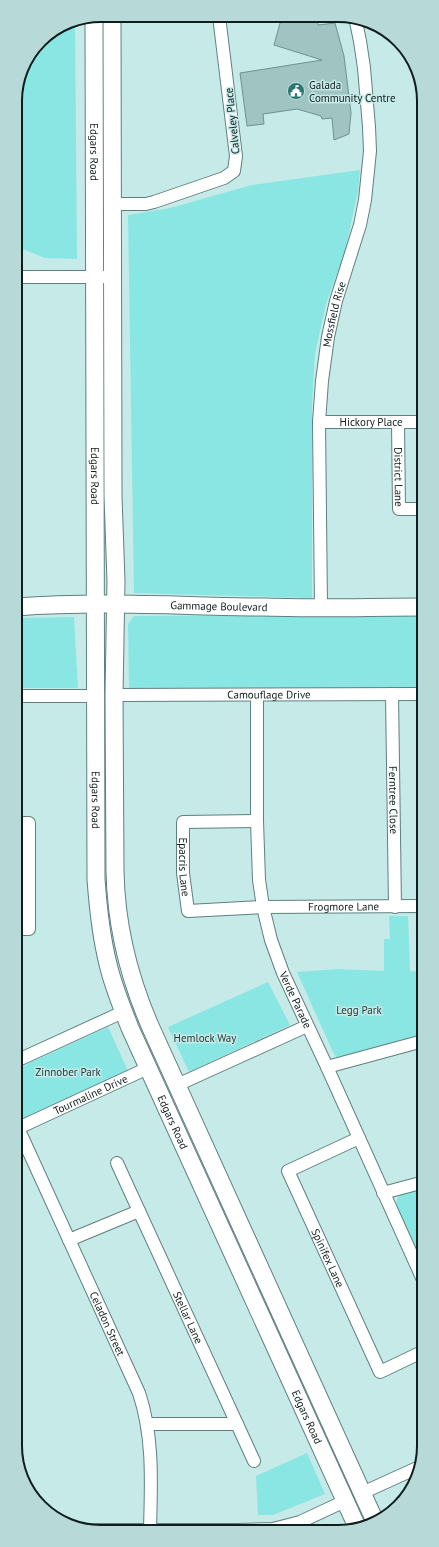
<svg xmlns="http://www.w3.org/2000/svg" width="439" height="1547" font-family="'PT Sans',sans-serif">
<rect width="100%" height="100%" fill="#c6eae8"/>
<!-- green -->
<g fill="#89e6e3">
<polygon points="75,20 77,259 45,258 25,250 15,248 15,96 22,68 40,40 68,21"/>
<polygon points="360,170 358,191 345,252 326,304 315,354 312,404 312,598 134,593 128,215 170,208 252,185"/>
<polygon points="307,615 423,616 423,689 129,689 128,624 134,616"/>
<polygon points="74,617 78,688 16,688 16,618"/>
<polygon points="389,916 408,916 410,971 423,972 423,1035 337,1058 333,1052 297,972 338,969 384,971 384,939 390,939"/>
<polygon points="268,982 290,1025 189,1072 168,1027"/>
<polygon points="108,1027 128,1071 16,1122 16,1069"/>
<path d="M424 1187V1266L397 1207C394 1190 411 1190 424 1187Z"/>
<polygon points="307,1453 325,1494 273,1515 258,1515 256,1476"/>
</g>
<!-- building -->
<polygon fill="#a0c4c2" stroke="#6f918f" points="282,16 293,16 300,18 316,16 318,25 335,23 344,56 351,113 349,134 334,140 332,118 322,119 321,116 297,109 263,114 264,124 247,126 240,73 322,60 274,45"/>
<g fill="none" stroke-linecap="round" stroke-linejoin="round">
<!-- street casing -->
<g stroke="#5e807e" stroke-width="14">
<g id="street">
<polyline points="105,16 130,15"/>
<polyline points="112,204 146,204 154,202 224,178 234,171 236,156 219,16"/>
<polyline points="15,277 113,277"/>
<path id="s1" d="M319 422H423"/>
<path id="s2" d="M398 422 399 509H423"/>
<path id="s3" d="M321 607 319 422 322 381 328 337 336 301 360 225 365 200 370 151 369 127 364 68 360 41 355 17"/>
<path id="s4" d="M392 694 395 907"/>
<path id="s5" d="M114 695 423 694"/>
<path id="s6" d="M257 695V821L259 880 263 907 271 940 283 973 327 1067 424 1282"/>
<polyline points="16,696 95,696"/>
<path id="s7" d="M257 821 183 822V873L188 911 263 907 423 906"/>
<polyline points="16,823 29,823 29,929 16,929"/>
<polyline points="16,1061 123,1012"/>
<polyline points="327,1067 423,1041"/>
<polyline points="177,1085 307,1026"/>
<path id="s8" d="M18 1128 139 1393C154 1438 151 1484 150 1530"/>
<path id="s9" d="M16 1129 148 1068"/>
<path id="s10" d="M359 1138 288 1171 380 1372 424 1351"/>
<polyline points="117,1163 139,1211"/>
<polyline points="383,1193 424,1182"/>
<path id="s11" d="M69 1240 139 1211 237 1424H147"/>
<polyline points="237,1424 254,1461"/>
<polyline points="362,1493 417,1468"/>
<polyline points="83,1530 237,1530 273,1529 300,1522 345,1501"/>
</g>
</g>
<!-- secondary casing -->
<g stroke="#5e807e" stroke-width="19">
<g id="secondary">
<path d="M112 15 113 496 116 581 114 695 115 871C116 926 129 978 151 1028L374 1519"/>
<path id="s12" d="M94 16 96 879C98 907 101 936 108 964 113 986 122 1007 130 1028L358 1529"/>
<path id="s13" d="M16 607C98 601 180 606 262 607 315 609 369 607 423 607"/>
</g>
</g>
<!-- street -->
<use href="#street" stroke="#fff" stroke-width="12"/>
<!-- secondary -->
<use href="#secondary" stroke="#fff" stroke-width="17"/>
</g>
<!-- icons -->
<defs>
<g id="civic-disc" transform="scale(0.9)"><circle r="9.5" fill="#2b7573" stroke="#c6eae8"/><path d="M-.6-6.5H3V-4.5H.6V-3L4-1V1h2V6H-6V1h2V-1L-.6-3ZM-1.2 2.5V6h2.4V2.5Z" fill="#fff"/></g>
</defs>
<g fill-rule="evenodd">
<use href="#civic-disc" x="296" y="91"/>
</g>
<g text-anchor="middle" stroke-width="3" stroke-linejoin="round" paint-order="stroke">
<!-- poi labels -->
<g font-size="11" fill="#101d1d" stroke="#c6eae8" text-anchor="start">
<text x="309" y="89">Galada<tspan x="309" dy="13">Community Centre</tspan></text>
</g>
<!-- street labels -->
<g font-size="11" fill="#101d1d" stroke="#c6eae8">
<text transform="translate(232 121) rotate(-96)" y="4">Calveley Place</text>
<text dy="4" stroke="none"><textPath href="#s12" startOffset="136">Edgars Road</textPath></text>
<text dy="4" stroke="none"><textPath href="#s3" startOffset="294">Mossfield Rise</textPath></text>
<text dy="4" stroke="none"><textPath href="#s1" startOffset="52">Hickory Place</textPath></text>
<text dy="4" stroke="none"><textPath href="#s2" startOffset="55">District Lane</textPath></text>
<text dy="4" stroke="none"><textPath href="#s12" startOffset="460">Edgars Road</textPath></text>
<text dy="4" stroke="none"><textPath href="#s13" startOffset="203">Gammage Boulevard</textPath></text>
<text dy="4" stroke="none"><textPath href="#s5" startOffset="155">Camouflage Drive</textPath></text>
<text dy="4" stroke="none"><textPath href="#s12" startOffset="784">Edgars Road</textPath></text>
<text dy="4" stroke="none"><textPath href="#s4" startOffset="106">Ferntree Close</textPath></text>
<text dy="4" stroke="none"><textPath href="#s7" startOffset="119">Epacris Lane</textPath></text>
<text dy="4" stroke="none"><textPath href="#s7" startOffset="319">Frogmore Lane</textPath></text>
<text dy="4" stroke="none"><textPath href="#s6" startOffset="311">Verde Parade</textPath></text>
<text dy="4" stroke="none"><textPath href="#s9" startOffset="82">Tourmaline Drive</textPath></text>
<text dy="4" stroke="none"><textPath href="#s12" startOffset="1120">Edgars Road</textPath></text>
<text dy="4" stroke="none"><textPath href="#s10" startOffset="174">Spinifex Lane</textPath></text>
<text dy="4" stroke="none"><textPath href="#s11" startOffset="193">Stellar Lane</textPath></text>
<text dy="4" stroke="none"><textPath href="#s8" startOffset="215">Celadon Street</textPath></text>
<text dy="4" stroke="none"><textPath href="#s12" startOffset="1444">Edgars Road</textPath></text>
</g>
<!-- park labels -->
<g font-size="11" fill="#213a39" stroke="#c6eae8">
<text x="359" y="1014">Legg Park</text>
<text x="205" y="1042">Hemlock Way</text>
<text x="68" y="1076">Zinnober Park</text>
</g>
</g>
<!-- crop -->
<path d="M0 0H439V1547H0ZM101 22H338A79 79 0 0 1 417 101V1446A79 79 0 0 1 338 1525H101A79 79 0 0 1 22 1446V101A79 79 0 0 1 101 22Z" fill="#b7dad8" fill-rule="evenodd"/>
<path fill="none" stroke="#101d1d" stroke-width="2" d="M101 22H338A79 79 0 0 1 417 101V1446A79 79 0 0 1 338 1525H101A79 79 0 0 1 22 1446V101A79 79 0 0 1 101 22Z"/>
</svg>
